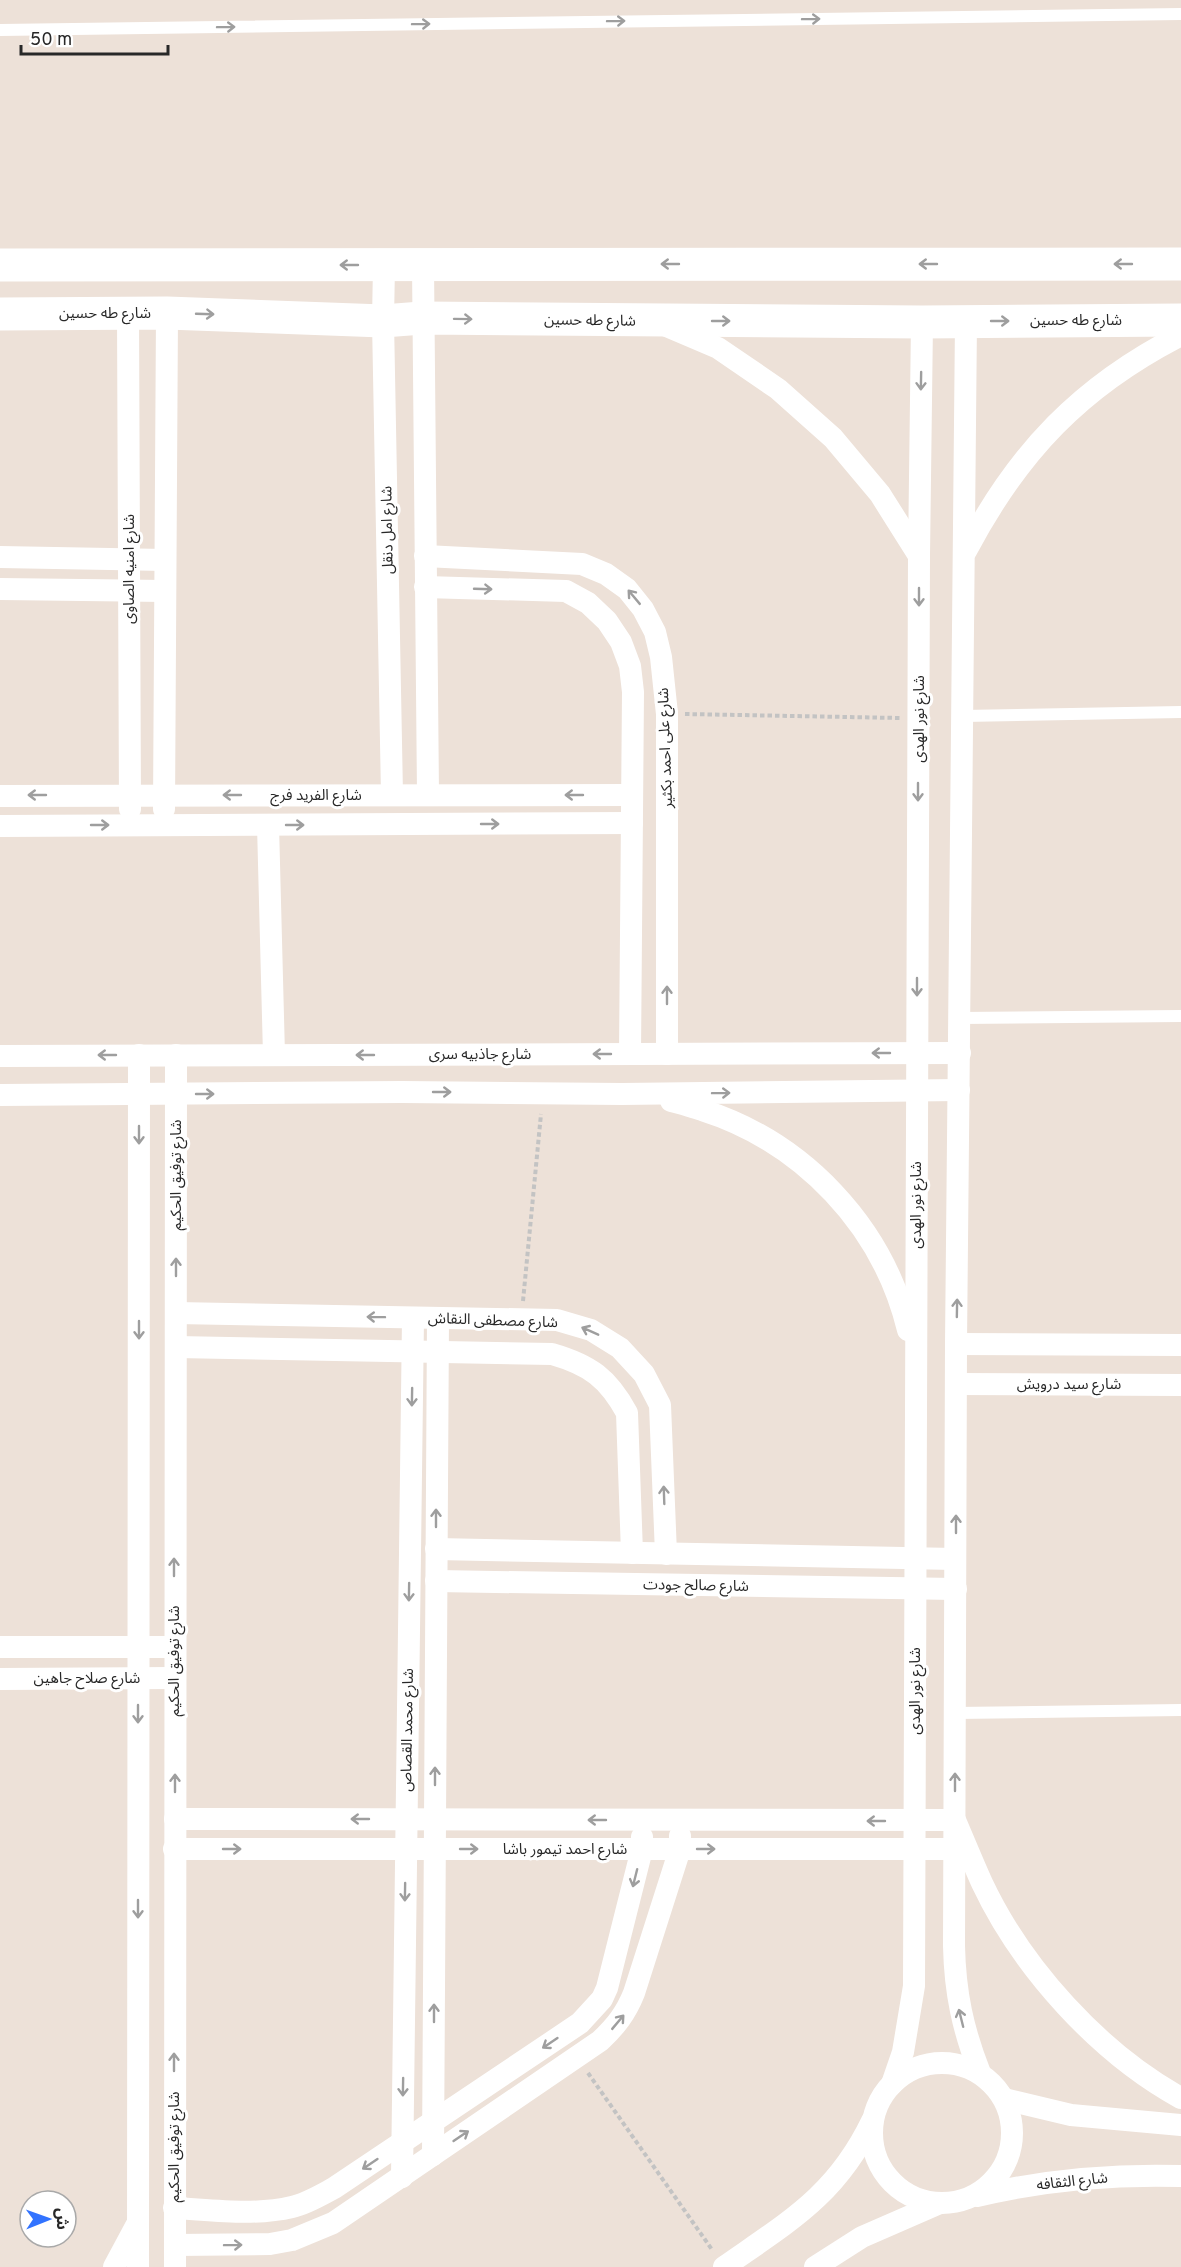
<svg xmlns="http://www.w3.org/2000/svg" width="1181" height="2267" font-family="Overpass,'Noto Sans Arabic',sans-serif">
<rect width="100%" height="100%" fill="#ede1d8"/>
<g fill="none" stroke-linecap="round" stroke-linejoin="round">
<!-- path -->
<g stroke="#c3c3c3" stroke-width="4" stroke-dasharray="4.5 3" stroke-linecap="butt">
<polyline points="685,714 900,718"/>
<polyline points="523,1301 541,1114"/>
<polyline points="588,2073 713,2251"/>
</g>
<!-- lane -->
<g stroke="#fff" stroke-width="12">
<polyline points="0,30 1181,14"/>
<polyline points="963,716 1181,712"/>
<polyline points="960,1018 1181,1016"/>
<polyline points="955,1713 1181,1710"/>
</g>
<!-- street -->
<g stroke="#fff" stroke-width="22">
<polyline points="384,265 383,321 392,795"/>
<polyline points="423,265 428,795"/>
<polyline points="128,313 130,809"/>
<path d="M966 321 956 1344 954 1946C955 1993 963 2030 980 2073"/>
<polyline points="664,325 718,348 778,389 833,438 880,494 919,556"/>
<path d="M966 551C1018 452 1081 386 1181 335"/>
<polyline points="425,556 582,564 606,574 627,589 643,609 655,632 661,657 667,714 667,1054"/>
<polyline points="0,557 165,560"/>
<polyline points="425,587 566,591 588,603 607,621 621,642 630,666 633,692 630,1054"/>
<polyline points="0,589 165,591"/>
<polyline points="0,796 632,795"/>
<polyline points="164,809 167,313"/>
<polyline points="268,825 274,1055"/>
<polyline points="0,826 632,823"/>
<polyline points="0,1056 960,1053"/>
<polyline points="0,1095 402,1092 622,1094 959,1090"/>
<path d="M671 1101C681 1103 691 1107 702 1110 803 1142 883 1226 908 1330"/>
<polyline points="176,1313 557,1320 591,1330 620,1348 644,1374 660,1405 666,1554"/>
<polyline points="956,1344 1181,1345"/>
<path d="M176 1347 552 1354C590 1365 608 1378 627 1413L632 1553"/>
<polyline points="956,1384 1181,1385"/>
<polyline points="436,1549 955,1559"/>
<polyline points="436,1581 956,1589"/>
<polyline points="0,1647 174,1647"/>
<polyline points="0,1679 174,1678"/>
<path d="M175 1819 955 1820C964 1841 973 1863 982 1883 1022 1968 1099 2053 1181 2098"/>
<polyline points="174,1849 955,1849"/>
<circle cx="942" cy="2133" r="70"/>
<polyline points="892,2084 903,2052 914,1986 919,556 922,322"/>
<polyline points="1004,2099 1071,2115 1181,2125"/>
<polyline points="433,2155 438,1318"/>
<polyline points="402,2177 413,1318"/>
<path d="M977 2196C1044 2180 1112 2174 1181 2176"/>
<path d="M174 2208C212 2210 254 2216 292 2207 306 2204 321 2195 334 2188L580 2023 602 1999 607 1988 642 1849V1837"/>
<path d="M175 2245 270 2244 292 2240 333 2223 600 2041C616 2026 626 2013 634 1993L680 1849V1836"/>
<polyline points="114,2267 136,2226"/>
<polyline points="138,2267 139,1055"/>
<polyline points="175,2267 176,1055"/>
<path d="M724 2267C788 2222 836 2196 872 2121"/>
<polyline points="815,2267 862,2237 940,2203"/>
</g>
<!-- secondary -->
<g stroke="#fff" stroke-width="33">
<polyline points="0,265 1181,264"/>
<polyline points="0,314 167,313 383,321 422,318 922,322 1181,320"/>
</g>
</g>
<!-- one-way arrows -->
<defs><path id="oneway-shaft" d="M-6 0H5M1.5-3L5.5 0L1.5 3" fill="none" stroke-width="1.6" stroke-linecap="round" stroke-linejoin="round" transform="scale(1.5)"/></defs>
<g stroke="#9e9e9e">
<use href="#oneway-shaft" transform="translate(811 19) rotate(-1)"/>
<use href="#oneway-shaft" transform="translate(616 21) rotate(-1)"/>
<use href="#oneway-shaft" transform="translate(421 24) rotate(-1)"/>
<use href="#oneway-shaft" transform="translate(226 27) rotate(-1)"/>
<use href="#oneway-shaft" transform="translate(670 264) rotate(180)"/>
<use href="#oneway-shaft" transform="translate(928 264) rotate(180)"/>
<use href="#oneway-shaft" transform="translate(1123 264) rotate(180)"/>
<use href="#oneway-shaft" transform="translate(349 265) rotate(180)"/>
<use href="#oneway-shaft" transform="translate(205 314) rotate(2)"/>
<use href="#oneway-shaft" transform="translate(463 319) rotate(1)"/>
<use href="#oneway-shaft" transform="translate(721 321)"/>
<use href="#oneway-shaft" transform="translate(1000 321)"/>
<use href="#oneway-shaft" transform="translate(921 381) rotate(91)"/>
<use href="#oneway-shaft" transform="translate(483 589) rotate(2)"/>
<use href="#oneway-shaft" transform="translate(634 597) rotate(-130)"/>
<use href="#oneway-shaft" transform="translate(919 597) rotate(90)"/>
<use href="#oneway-shaft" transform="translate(918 792) rotate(90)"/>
<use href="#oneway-shaft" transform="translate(37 795) rotate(180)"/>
<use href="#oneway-shaft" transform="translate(232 795) rotate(180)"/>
<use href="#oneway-shaft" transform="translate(574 795) rotate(180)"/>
<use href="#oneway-shaft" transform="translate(490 824)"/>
<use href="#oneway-shaft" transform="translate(100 825)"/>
<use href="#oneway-shaft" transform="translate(295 825)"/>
<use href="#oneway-shaft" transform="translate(917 987) rotate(90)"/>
<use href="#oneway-shaft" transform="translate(667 995) rotate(-90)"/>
<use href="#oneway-shaft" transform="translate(881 1053) rotate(180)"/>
<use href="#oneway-shaft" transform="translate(602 1054) rotate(180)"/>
<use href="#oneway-shaft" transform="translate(107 1055) rotate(180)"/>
<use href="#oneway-shaft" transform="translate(365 1055) rotate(180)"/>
<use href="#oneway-shaft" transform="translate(442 1092)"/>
<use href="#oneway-shaft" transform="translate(721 1093) rotate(-1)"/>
<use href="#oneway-shaft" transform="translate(205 1094)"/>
<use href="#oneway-shaft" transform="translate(139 1135) rotate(90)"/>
<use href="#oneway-shaft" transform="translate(176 1267) rotate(-90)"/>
<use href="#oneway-shaft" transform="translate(957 1308) rotate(-89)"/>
<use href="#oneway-shaft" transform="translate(376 1317) rotate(-179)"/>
<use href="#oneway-shaft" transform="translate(139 1330) rotate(90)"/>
<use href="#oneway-shaft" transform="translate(590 1331) rotate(-156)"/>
<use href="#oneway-shaft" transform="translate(412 1397) rotate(91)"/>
<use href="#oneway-shaft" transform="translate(664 1495) rotate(-92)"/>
<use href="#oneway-shaft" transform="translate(436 1518) rotate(-90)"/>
<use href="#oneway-shaft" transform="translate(956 1524) rotate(-90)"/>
<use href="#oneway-shaft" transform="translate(174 1567) rotate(-90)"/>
<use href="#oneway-shaft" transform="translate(409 1592) rotate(91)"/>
<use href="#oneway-shaft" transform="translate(138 1714) rotate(90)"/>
<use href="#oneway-shaft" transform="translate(435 1776) rotate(-90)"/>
<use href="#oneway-shaft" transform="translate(955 1782) rotate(-90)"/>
<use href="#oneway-shaft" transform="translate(175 1783) rotate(-90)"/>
<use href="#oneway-shaft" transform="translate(360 1819) rotate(-180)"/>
<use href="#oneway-shaft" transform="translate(597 1820) rotate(-180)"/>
<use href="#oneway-shaft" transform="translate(876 1821) rotate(-180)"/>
<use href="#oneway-shaft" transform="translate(232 1849)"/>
<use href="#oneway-shaft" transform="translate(469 1849)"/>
<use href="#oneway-shaft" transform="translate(706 1849)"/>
<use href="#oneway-shaft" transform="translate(635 1878) rotate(104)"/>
<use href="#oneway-shaft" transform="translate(405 1892) rotate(91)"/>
<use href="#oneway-shaft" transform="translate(138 1909) rotate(90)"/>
<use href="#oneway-shaft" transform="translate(434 2013) rotate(-90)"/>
<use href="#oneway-shaft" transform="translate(961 2018) rotate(-104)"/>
<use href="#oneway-shaft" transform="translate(618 2022) rotate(-50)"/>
<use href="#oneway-shaft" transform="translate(550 2043) rotate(146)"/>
<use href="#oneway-shaft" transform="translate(174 2062) rotate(-90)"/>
<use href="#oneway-shaft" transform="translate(403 2087) rotate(91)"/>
<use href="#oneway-shaft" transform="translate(461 2136) rotate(-34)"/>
<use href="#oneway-shaft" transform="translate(370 2164) rotate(146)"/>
<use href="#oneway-shaft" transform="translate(233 2245) rotate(-1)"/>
</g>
<g text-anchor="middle" stroke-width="6" stroke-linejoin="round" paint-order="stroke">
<!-- street labels -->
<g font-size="15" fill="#282828" stroke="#fff">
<text x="105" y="318">شارع طه حسين</text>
<text transform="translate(590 320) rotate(1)" y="5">شارع طه حسين</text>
<text x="1076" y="325">شارع طه حسين</text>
<text transform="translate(387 530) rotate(-91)" y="5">شارع امل دنقل</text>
<text transform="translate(129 569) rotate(-90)" y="5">شارع امنيه الصاوى</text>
<text transform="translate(919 719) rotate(-90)" y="5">شارع نور الهدى</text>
<text transform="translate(665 748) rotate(-92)" y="5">شارع على احمد بكثير</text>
<text x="316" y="800">شارع الفريد فرج</text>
<text x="480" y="1059">شارع جاذبيه سرى</text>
<text transform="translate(176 1175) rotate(-90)" y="5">شارع توفيق الحكيم</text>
<text transform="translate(916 1205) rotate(-90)" y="5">شارع نور الهدى</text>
<text transform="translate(493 1320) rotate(2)" y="5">شارع مصطفى النقاش</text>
<text x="1069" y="1389">شارع سيد درويش</text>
<text transform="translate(696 1585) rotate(1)" y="5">شارع صالح جودت</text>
<text transform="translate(174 1661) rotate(-90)" y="5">شارع توفيق الحكيم</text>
<text x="87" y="1683">شارع صلاح جاهين</text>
<text transform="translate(915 1691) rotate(-90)" y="5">شارع نور الهدى</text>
<text transform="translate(407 1730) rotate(-89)" y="5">شارع محمد القصاص</text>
<text x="565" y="1854">شارع احمد تيمور باشا</text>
<text transform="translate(174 2147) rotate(-90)" y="5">شارع توفيق الحكيم</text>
<text transform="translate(1072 2181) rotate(-6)" y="5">شارع الثقافه</text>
</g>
</g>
<!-- north arrow -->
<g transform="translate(48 2219) rotate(89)"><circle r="28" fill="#ffffff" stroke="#a9a9a9" stroke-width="1.5"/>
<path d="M0-4.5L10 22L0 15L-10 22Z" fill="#3273ff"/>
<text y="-9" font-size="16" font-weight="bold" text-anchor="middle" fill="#282828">ش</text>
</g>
<!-- scale -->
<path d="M21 45v9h147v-9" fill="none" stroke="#282828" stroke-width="3"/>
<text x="30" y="45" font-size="18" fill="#282828" stroke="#ffffff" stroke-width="4.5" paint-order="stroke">50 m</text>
</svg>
